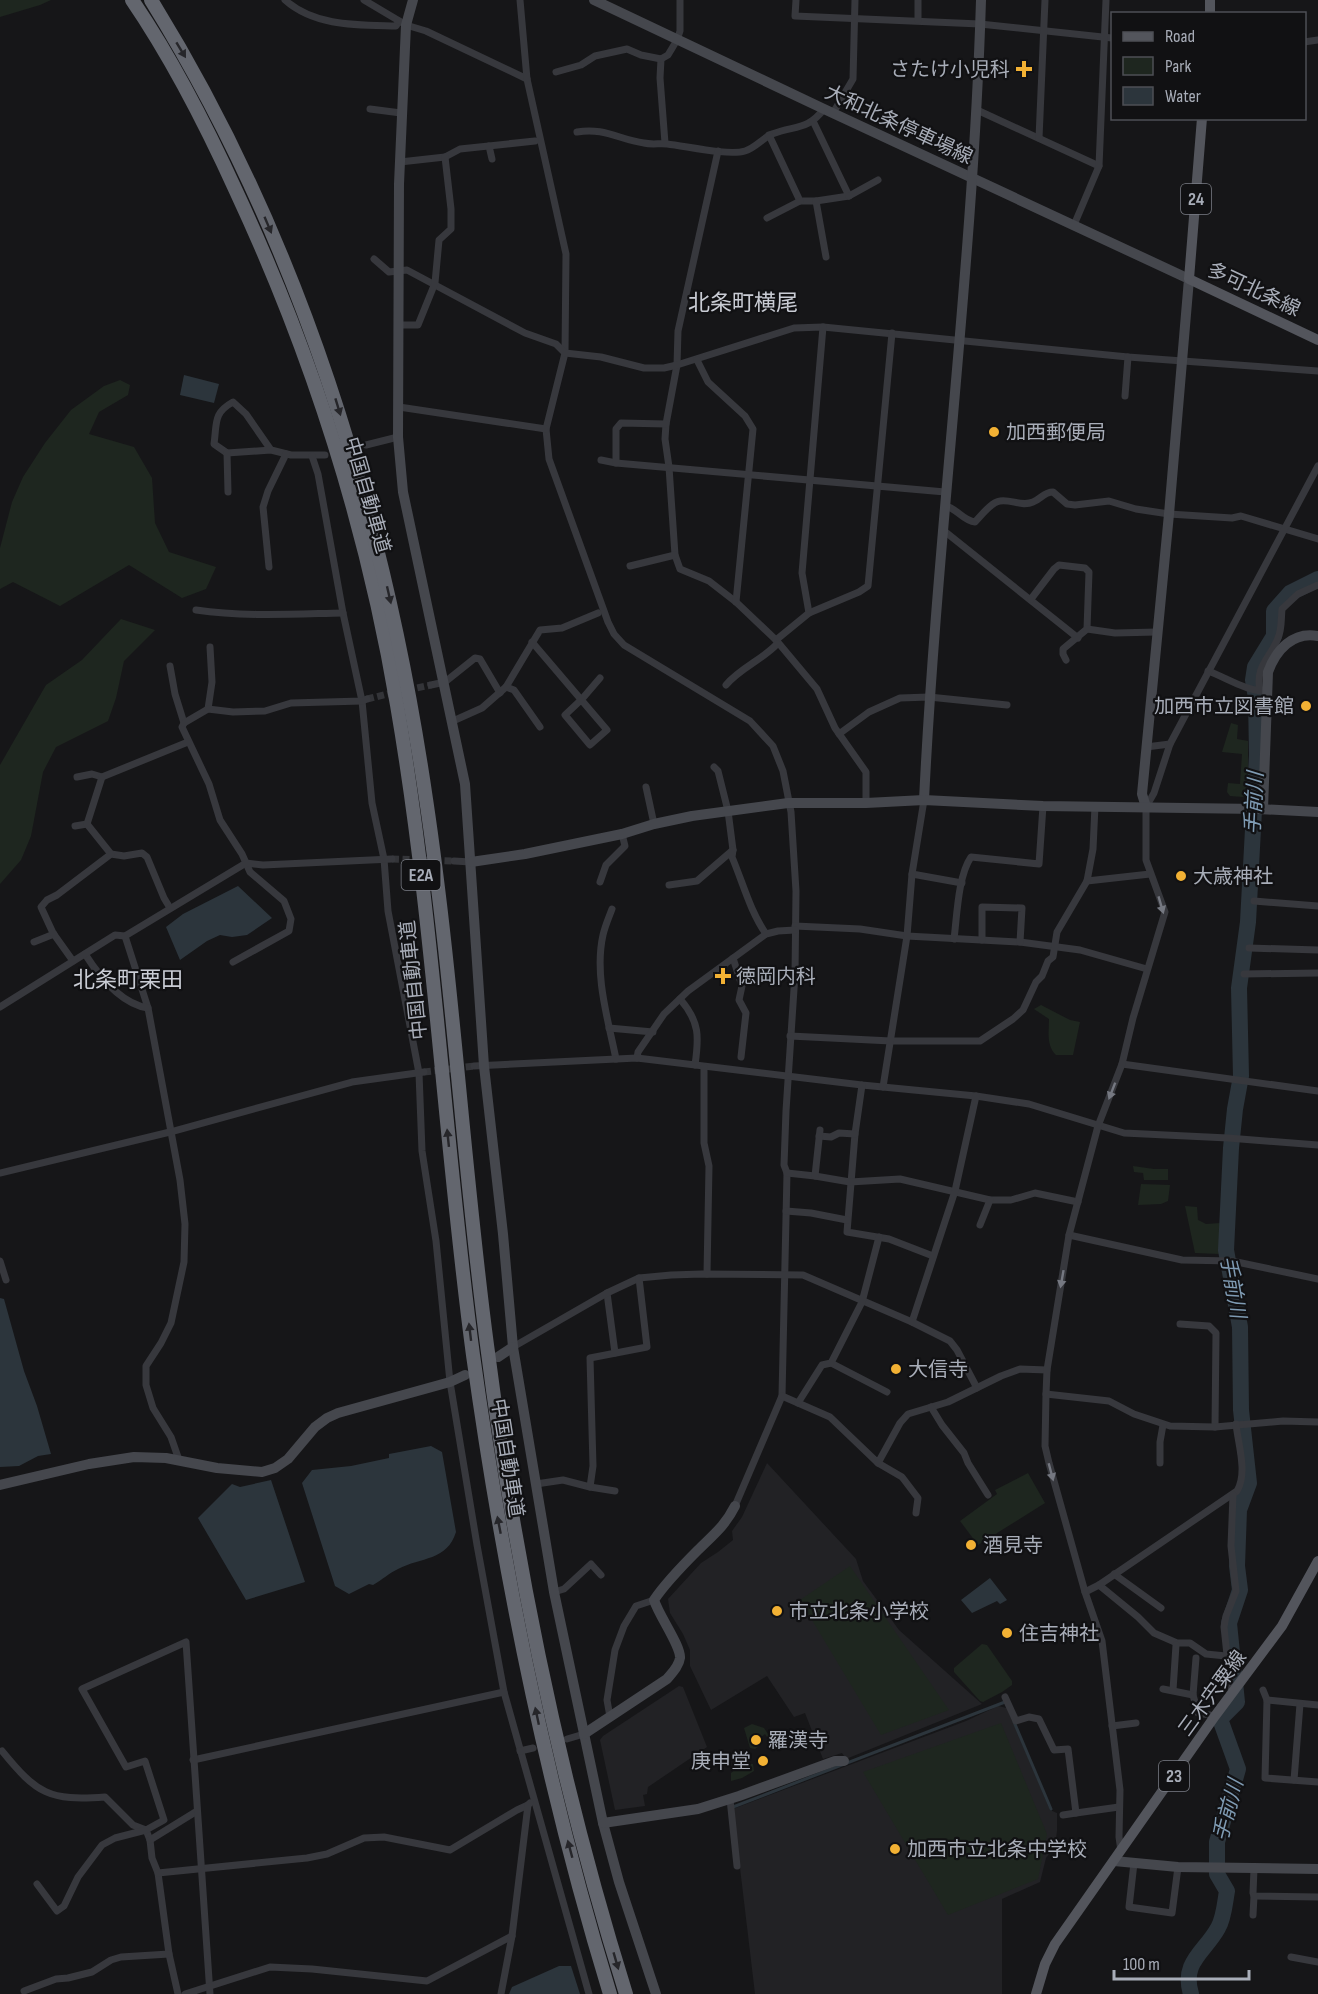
<svg xmlns="http://www.w3.org/2000/svg" width="1318" height="1994" font-family="'Sofia Sans Condensed','Noto Sans JP',sans-serif">
<rect width="100%" height="100%" fill="#161618"/>
<!-- built -->
<g fill="#222225">
<polygon points="767,1463 856,1559 863,1581 899,1630 982,1704 846,1759 842,1753 823,1759 805,1713 794,1717 767,1676 711,1710 690,1666 690,1650 683,1634 670,1613 668,1599 701,1563 718,1552 733,1540 732,1531 742,1517"/>
<polygon points="679,1686 683,1687 707,1747 648,1787 647,1794 643,1795 645,1806 615,1810 600,1740 603,1736"/>
<polygon points="998,1706 1007,1708 1050,1810 1057,1813 1057,1831 1055,1846 1046,1858 1040,1882 1002,1899 1002,1994 755,1994 733,1809 966,1721"/>
</g>
<!-- green -->
<g fill="#1e261f">
<polygon points="0,0 51,0 40,5 0,17"/>
<polygon points="120,380 130,385 128,395 99,412 89,434 134,447 152,478 155,523 169,552 216,567 206,589 182,598 129,565 60,606 13,582 0,589 0,548 12,502 23,477 45,443 71,410 104,386"/>
<polygon points="121,619 155,630 124,661 116,698 108,721 56,747 43,772 31,836 21,860 0,884 0,765 46,685 82,660"/>
<polygon points="1231,723 1238,725 1237,739 1248,741 1248,792 1243,797 1230,796 1227,792 1228,783 1240,784 1242,754 1222,752"/>
<path d="M1041 1005 1070 1020 1080 1022 1073 1055H1056C1046 1045 1049 1032 1049 1019L1034 1009Z"/>
<polygon points="1133,1166 1154,1169 1168,1169 1168,1180 1144,1180 1143,1173 1134,1172"/>
<polygon points="1141,1184 1170,1185 1168,1201 1161,1204 1138,1205"/>
<polygon points="1185,1206 1197,1207 1198,1220 1206,1224 1220,1223 1220,1254 1195,1253"/>
<polygon points="1028,1473 1045,1503 978,1545 960,1521 997,1494 995,1490"/>
<polygon points="850,1566 949,1710 881,1735 800,1600"/>
<polygon points="982,1644 987,1645 1012,1681 1012,1685 1002,1692 983,1702 980,1701 954,1672 954,1668"/>
<polygon points="1001,1723 1047,1834 1038,1879 948,1915 863,1772"/>
<polygon points="752,1724 764,1728 768,1734 773,1734 774,1737 769,1740 765,1734 759,1739 762,1744 755,1749 750,1748 744,1728"/>
<polygon points="750,1764 753,1764 754,1771 742,1778 731,1781 731,1773 738,1767"/>
</g>
<!-- water -->
<g fill="#2c353c">
<polygon points="184,375 219,384 214,403 180,395"/>
<polygon points="238,886 272,918 247,935 232,937 220,935 207,941 180,960 166,927 183,914"/>
<polygon points="0,1298 4,1299 24,1371 37,1406 51,1454 38,1456 19,1466 0,1467"/>
<path d="M431 1446 442 1452 456 1532C447 1561 421 1557 398 1569 389 1573 382 1580 373 1585L369 1584 349 1594 335 1586 302 1483 312 1470 351 1466 389 1458V1454Z"/>
<polygon points="271,1480 305,1582 246,1600 198,1518 232,1484 240,1487"/>
<polygon points="990,1578 1007,1600 1000,1604 997,1601 972,1613 961,1600"/>
<polygon points="559,1966 571,1966 580,1994 509,1994 512,1987"/>
</g>
<g fill="none" stroke-linecap="round" stroke-linejoin="round">
<!-- stream -->
<g stroke="#2c353c" stroke-width="3">
<polyline points="1014,1722 1051,1809"/>
<polyline points="733,1807 1005,1702"/>
</g>
<!-- river -->
<path stroke="#2c353c" stroke-width="16" d="M1191 1994C1181 1962 1205 1952 1218 1928 1224 1918 1225 1902 1227 1891L1217 1874V1842L1238 1769 1220 1719 1237 1702 1229 1623 1240 1590 1237 1566 1239 1510 1249 1483 1241 1410 1240 1327 1226 1250 1231 1148 1235 1109 1241 1076 1239 988 1248 922 1257 755 1256 698 1253 680 1255 667 1274 636V611L1290 593 1318 579"/>
<!-- street-tunnel -->
<g stroke="#333438" stroke-width="7" stroke-dasharray="7 3.5" stroke-linecap="butt">
<polyline points="407,690 431,685"/>
<polyline points="367,699 396,692"/>
<polyline points="392,859 454,861"/>
<polyline points="424,1072 474,1066"/>
</g>
<!-- street -->
<g stroke="#37383d" stroke-width="7">
<path d="M285 0C315 27 359 25 396 26L399 21"/>
<polyline points="364,0 406,25 426,31 527,79"/>
<polyline points="520,0 527,79 566,254 565,353 546,429 549,459 608,622 614,634 624,645 750,721 773,746 783,771 791,812 796,891 795,974 786,1111 784,1165 787,1173 782,1396 735,1506"/>
<polyline points="796,0 795,16 980,24 1112,38"/>
<polyline points="918,20 918,0"/>
<polyline points="1304,42 1318,40"/>
<polyline points="661,59 660,78 665,143"/>
<polyline points="556,72 581,65 595,56 627,49 641,55 661,59 668,55 677,40 680,31 680,0"/>
<polyline points="370,109 401,113"/>
<polyline points="977,110 1099,166"/>
<polyline points="833,113 853,79 855,0"/>
<path d="M577 132C604 127 620 140 644 143 652 145 660 143 667 144 686 146 728 156 745 151 755 148 763 138 772 134 795 125 807 131 824 109"/>
<polyline points="769,135 800,201 816,201 849,196 813,121"/>
<polyline points="1039,138 1045,0"/>
<polyline points="489,146 492,159"/>
<polyline points="718,151 678,331 677,365 666,424 665,439 669,467 675,555 680,569 709,581 736,602 776,640 817,689 835,728 866,772 866,803"/>
<polyline points="400,162 445,157 460,149 535,141"/>
<polyline points="849,196 878,180"/>
<polyline points="816,201 826,257"/>
<polyline points="767,218 800,201"/>
<polyline points="1074,225 1099,166 1106,0"/>
<polyline points="374,259 389,272 407,270 525,333 556,344 565,353 601,357 644,368 664,368 677,365 794,328 823,327 1128,357 1318,371"/>
<polyline points="399,325 418,325 435,283 439,240 451,229 451,209 445,157"/>
<polyline points="697,360 708,382 745,416 753,429 736,602"/>
<polyline points="1125,396 1128,357"/>
<polyline points="399,407 546,429"/>
<polyline points="366,445 398,437"/>
<path d="M271 450 246 414 233 402C213 413 217 423 214 444L227 453 271 450 291 455H325"/>
<polyline points="227,453 228,492"/>
<polyline points="312,456 318,474 343,613 362,701 372,803 384,859 388,911 419,1073 422,1151 436,1241 450,1382 477,1545 504,1692 589,1994"/>
<polyline points="601,460 616,463 945,492"/>
<polyline points="616,463 616,429 621,423 666,424"/>
<path d="M945 506C957 508 963 521 975 522 981 516 991 502 1000 501 1011 499 1022 507 1033 502 1041 499 1044 492 1053 492L1067 504 1075 505 1109 501 1136 509 1169 514 1232 518 1241 516 1318 539"/>
<polyline points="943,530 1078,638"/>
<polyline points="630,566 675,555"/>
<polyline points="269,567 263,507 268,491 286,454"/>
<polyline points="1031,599 1054,569 1059,565 1085,568 1089,572 1087,629 1063,649 1063,654 1066,660"/>
<path d="M196 610C244 617 294 614 343 613"/>
<polyline points="809,613 802,573 823,327"/>
<polyline points="1087,629 1115,633 1157,632"/>
<polyline points="776,640 809,613 859,592 868,586 892,333"/>
<polyline points="532,642 607,730 590,745 565,715 582,699 600,678"/>
<polyline points="170,666 175,694 184,723 182,727 209,784 220,820 242,854 250,872 284,901 291,919 289,931 233,962"/>
<path d="M1208 671C1225 677 1242 689 1260 691 1255 665 1270 659 1278 638 1282 629 1281 619 1282 609L1298 594 1318 585"/>
<polyline points="431,685 445,682 475,658 480,659 500,693"/>
<path d="M726 685C740 668 762 660 777 644"/>
<polyline points="506,687 514,690 540,727"/>
<polyline points="208,709 212,682 210,647"/>
<polyline points="453,721 482,708 506,687 540,630 562,628 598,613"/>
<polyline points="184,723 208,709 233,712 265,711 291,703 362,701 367,699"/>
<polyline points="839,734 869,712 900,698 929,697 1007,705"/>
<polyline points="1146,747 1170,744"/>
<path d="M714 767 718 771 728 811 733 850 732 857C743 883 750 911 766 934"/>
<polyline points="77,777 92,774 102,777"/>
<polyline points="646,787 654,824"/>
<polyline points="75,826 87,824"/>
<polyline points="454,861 471,862"/>
<polyline points="912,874 962,883"/>
<polyline points="1087,881 1150,874"/>
<polyline points="600,882 606,865 625,846 622,834"/>
<polyline points="669,885 697,881 733,850"/>
<polyline points="1254,901 1318,906"/>
<polyline points="170,908 164,898 147,857 142,853 124,856 111,854 87,824 102,777 188,742"/>
<path d="M612 909C609 917 605 926 603 935 594 975 608 1019 616 1059"/>
<polyline points="795,926 860,929 907,936 1020,942 1080,950 1147,969"/>
<polyline points="125,936 148,1008 180,1180 185,1224 184,1262 171,1323 161,1343 146,1366 146,1385 153,1408 171,1437 179,1460"/>
<path d="M954 939C957 916 958 876 971 857L1039 864 1043 806"/>
<polyline points="982,940 982,907 1022,908 1020,942"/>
<polyline points="34,942 54,934"/>
<polyline points="1249,948 1318,950"/>
<path d="M85 954C99 976 121 1004 148 1008"/>
<polyline points="733,958 742,986 739,1000 746,1013 741,1057"/>
<polyline points="73,961 53,933 41,907 47,900 57,895 111,854"/>
<polyline points="1244,974 1318,973"/>
<path d="M680 999C700 1022 699 1037 695 1065"/>
<polyline points="0,1007 115,935 125,936 246,863 263,865 392,859"/>
<polyline points="609,1028 653,1032"/>
<polyline points="790,1036 891,1041 980,1041 1013,1019 1023,1010 1036,982 1042,976 1048,961 1053,957 1057,932 1087,881 1093,849 1095,806"/>
<polyline points="637,1058 638,1052 664,1014 688,991 766,934 778,931 795,930"/>
<polyline points="1122,1064 1318,1091"/>
<polyline points="474,1066 637,1058 862,1085 976,1096 1029,1104 1124,1133 1228,1138 1318,1145"/>
<polyline points="704,1067 704,1143 709,1166 707,1274"/>
<polyline points="862,1085 855,1134 847,1232 889,1239 933,1256"/>
<polyline points="883,1087 907,936 912,874 924,800"/>
<polyline points="819,1136 831,1137 839,1133 855,1134"/>
<polyline points="0,1173 170,1132 352,1082 424,1072"/>
<polyline points="787,1173 815,1176 850,1182 900,1179 990,1200 1011,1200 1035,1193 1078,1202"/>
<polyline points="815,1176 820,1130"/>
<polyline points="786,1211 811,1213 847,1220"/>
<polyline points="980,1225 990,1200"/>
<polyline points="1069,1235 1182,1260 1232,1261 1318,1279"/>
<polyline points="0,1261 6,1280"/>
<polyline points="607,1293 615,1353"/>
<polyline points="912,1322 955,1191 976,1096"/>
<polyline points="1180,1324 1209,1326 1216,1333 1215,1427"/>
<polyline points="513,1347 607,1293 639,1278 671,1275 702,1274 803,1275 912,1322 950,1341 957,1350 977,1388"/>
<polyline points="831,1363 887,1392"/>
<polyline points="1046,1394 1109,1401 1134,1414 1170,1426 1215,1427 1283,1421 1318,1422"/>
<polyline points="782,1396 830,1417 878,1463 900,1423 908,1414 948,1402 1001,1376 1020,1369 1047,1370"/>
<polyline points="798,1403 822,1365 831,1363 862,1302 879,1237"/>
<polyline points="931,1407 942,1425 964,1453 968,1463 988,1495"/>
<polyline points="878,1463 902,1477 918,1498 916,1513"/>
<polyline points="1160,1463 1160,1442 1163,1425"/>
<polyline points="536,1484 563,1480 590,1487 615,1491"/>
<polyline points="590,1487 593,1466 590,1358 647,1347 639,1278"/>
<polyline points="1114,1574 1161,1608"/>
<polyline points="1099,1585 1138,1617 1154,1633 1177,1643 1190,1643 1206,1654 1226,1656"/>
<polyline points="554,1592 564,1589 591,1564 601,1575"/>
<path d="M1085 1592 1099 1585 1237 1491C1248 1473 1238 1444 1236 1424"/>
<polyline points="1196,1658 1193,1695 1198,1713 1215,1716"/>
<polyline points="1163,1689 1193,1695"/>
<polyline points="1173,1690 1176,1645"/>
<polyline points="1263,1690 1267,1700 1265,1778 1318,1782"/>
<polyline points="1232,1693 1230,1683 1224,1627 1226,1616 1236,1591 1231,1546 1233,1495"/>
<polyline points="1005,1697 1016,1721 1029,1717 1039,1719 1054,1750 1068,1749 1076,1813 1119,1807"/>
<polyline points="1267,1700 1318,1705"/>
<polyline points="610,1717 607,1700 615,1650 624,1626 636,1606 654,1600"/>
<polyline points="1112,1726 1136,1723"/>
<polyline points="567,1739 584,1734"/>
<path d="M2 1751C37 1794 49 1801 105 1797L133 1825 146 1830 150 1840 152 1858 158 1873 169 1954 178 1994"/>
<polyline points="520,1751 533,1748"/>
<polyline points="193,1760 504,1692"/>
<polyline points="1294,1780 1300,1704"/>
<polyline points="730,1799 737,1866"/>
<polyline points="1063,1815 1076,1813"/>
<polyline points="150,1840 197,1811"/>
<polyline points="1121,1851 1119,1837 1120,1790 1102,1641 1085,1592 1049,1463 1045,1446 1046,1394 1047,1370 1069,1235 1098,1126 1122,1064 1133,1018 1165,912 1146,860 1146,807 1154,793 1170,744 1318,466"/>
<polyline points="1134,1863 1129,1907 1172,1913 1178,1867"/>
<polyline points="1254,1869 1253,1893 1254,1896 1318,1897"/>
<polyline points="158,1873 307,1858 327,1854 364,1838 384,1837 450,1850 517,1810 528,1805"/>
<polyline points="37,1884 57,1911 64,1906 78,1877 102,1845 115,1838 146,1830 164,1820 145,1761 126,1767 82,1689 186,1642 210,1994"/>
<polyline points="1253,1915 1254,1896"/>
<polyline points="1291,1957 1318,1962"/>
<polyline points="24,1991 56,1979 68,1978 92,1972 111,1960 121,1957 169,1954"/>
<polyline points="185,1994 270,1967 312,1969 427,1981 512,1936"/>
<polyline points="501,1994 512,1936 528,1805 530,1803"/>
</g>
<!-- secondary -->
<g stroke="#45474d" stroke-width="10">
<polyline points="413,0 406,25 399,184 398,437 403,492 465,784 484,1066 503,1234 513,1347 554,1592 603,1823 619,1882 656,1994"/>
<polyline points="594,0 824,109 1189,279 1169,514 1142,794 1146,807"/>
<path d="M924 800C937 533 973 267 981 0"/>
<path d="M1263 809 1268 672C1276 650 1293 631 1318 636"/>
<polyline points="471,862 525,854 622,834 654,824 692,816 788,803 866,803 924,800 1043,806 1258,809 1318,812"/>
<polyline points="498,1357 513,1347"/>
<polyline points="0,1485 89,1464 134,1457 166,1458 217,1468 262,1472 275,1468 288,1459 315,1427 327,1418 338,1413 450,1382 465,1375"/>
<path d="M584 1734 667 1679C672 1673 679 1666 680 1658 681 1646 659 1616 654 1600 666 1582 683 1565 698 1550 713 1535 725 1526 735 1506"/>
<polyline points="603,1823 698,1809 739,1796 835,1761 844,1761"/>
<polyline points="1114,1861 1178,1867 1318,1869"/>
</g>
<!-- primary -->
<g stroke="#53555c" stroke-width="10">
<polyline points="1210,14 1210,0"/>
<polyline points="1202,118 1189,279 1318,340"/>
<polyline points="1036,1994 1045,1964 1055,1944 1215,1716 1282,1626 1318,1561"/>
</g>
<!-- highway -->
<g stroke="#63666e" stroke-width="14">
<path d="M132 0C173 60 206 125 236 191 312 354 367 528 397 705 434 920 444 1139 473 1355 503 1571 546 1785 610 1994"/>
<path d="M151 0C301 242 385 518 426 799 453 980 463 1164 487 1345 515 1564 560 1783 626 1994"/>
</g>
</g>
<!-- one-way arrows -->
<defs><path id="oneway-solid" d="M-6-.8H1V-3.2L6.5 0L1 3.2V.8H-6Z" transform="scale(1.5)"/></defs>
<g fill="#26262a">
<use href="#oneway-solid" transform="translate(181 50) rotate(59)"/>
<use href="#oneway-solid" transform="translate(268 225) rotate(67)"/>
<use href="#oneway-solid" transform="translate(338 407) rotate(73)"/>
<use href="#oneway-solid" transform="translate(389 595) rotate(77)"/>
<use href="#oneway-solid" transform="translate(448 1138) rotate(-96)"/>
<use href="#oneway-solid" transform="translate(470 1332) rotate(-97)"/>
<use href="#oneway-solid" transform="translate(499 1525) rotate(-101)"/>
<use href="#oneway-solid" transform="translate(537 1716) rotate(-102)"/>
<use href="#oneway-solid" transform="translate(570 1849) rotate(-105)"/>
<use href="#oneway-solid" transform="translate(616 1961) rotate(74)"/>
</g>
<g fill="#757881">
<use href="#oneway-solid" transform="translate(1161 905) rotate(74)"/>
<use href="#oneway-solid" transform="translate(1112 1091) rotate(111)"/>
<use href="#oneway-solid" transform="translate(1062 1279) rotate(100)"/>
<use href="#oneway-solid" transform="translate(1051 1472) rotate(75)"/>
</g>
<!-- markers -->
<g fill="#f2b134" stroke="#111113" stroke-width="2">
<path d="M1021 60h6v6h6v6h-6v6h-6v-6h-6v-6h6z"/>
<circle cx="994" cy="432" r="6"/>
<circle cx="1306" cy="706" r="6"/>
<circle cx="1181" cy="876" r="6"/>
<path d="M720 967h6v6h6v6h-6v6h-6v-6h-6v-6h6z"/>
<circle cx="896" cy="1369" r="6"/>
<circle cx="971" cy="1545" r="6"/>
<circle cx="777" cy="1611" r="6"/>
<circle cx="1007" cy="1633" r="6"/>
<circle cx="756" cy="1740" r="6"/>
<circle cx="763" cy="1761" r="6"/>
<circle cx="895" cy="1849" r="6"/>
</g>
<g text-anchor="middle" stroke-width="4.5" stroke-linejoin="round" paint-order="stroke">
<!-- shield labels -->
<g fill="#111113" stroke="#7b7e86" stroke-width="1.5">
<rect x="1181" y="184" width="30" height="30" rx="4.5"/>
<rect x="401.5" y="860" width="39" height="30" rx="4.5"/>
<rect x="1159" y="1761" width="30" height="30" rx="4.5"/>
</g>
<g font-size="18" font-weight="bold" fill="#a8adb8">
<text x="1196" y="205">24</text>
<text x="421" y="881">E2A</text>
<text x="1174" y="1782">23</text>
</g>
<!-- poi labels -->
<g font-size="20" fill="#a8adb8" stroke="#111113" text-anchor="start">
<text x="1010" y="76" text-anchor="end">さたけ小児科</text>
<text x="1006" y="439">加西郵便局</text>
<text x="1294" y="713" text-anchor="end">加西市立図書館</text>
<text x="1193" y="883">大歳神社</text>
<text x="736" y="983">徳岡内科</text>
<text x="908" y="1376">大信寺</text>
<text x="983" y="1552">酒見寺</text>
<text x="789" y="1618">市立北条小学校</text>
<text x="1019" y="1640">住吉神社</text>
<text x="768" y="1747">羅漢寺</text>
<text x="751" y="1768" text-anchor="end">庚申堂</text>
<text x="907" y="1856">加西市立北条中学校</text>
</g>
<!-- street labels -->
<g font-size="20" fill="#a8adb8" stroke="#111113">
<text transform="translate(899 124) rotate(25)" y="7">大和北条停車場線</text>
<text transform="translate(1254 289) rotate(25)" y="7">多可北条線</text>
<text transform="translate(368 495) rotate(74)" y="7">中国自動車道</text>
<text transform="translate(413 980) rotate(-96)" y="7">中国自動車道</text>
<text transform="translate(508 1458) rotate(81)" y="7">中国自動車道</text>
<text transform="translate(1212 1693) rotate(-54)" y="7">三木宍粟線</text>
</g>
<!-- water labels -->
<g font-size="21" font-style="italic" fill="#7f9bb3" stroke="#111113">
<text transform="translate(1254 803) rotate(-87)" y="7">手前川</text>
<text transform="translate(1233 1287) rotate(80)" y="7">手前川</text>
<text transform="translate(1228 1810) rotate(-75)" y="7">手前川</text>
</g>
<!-- quarter labels -->
<g font-size="22" fill="#c9ccd4" stroke="#111113">
<text x="743" y="310">北条町横尾</text>
<text x="128" y="987">北条町栗田</text>
</g>
</g>
<!-- legend -->
<rect x="1111" y="12" width="195" height="108" fill="#111113" stroke="#4d4f55" stroke-width="1.5"/>
<rect x="1123" y="32" width="30" height="9" fill="#53555c" stroke="#4d4f55" stroke-width="1.5"/>
<text x="1165" y="42" font-size="18" fill="#a8adb8">Road</text>
<rect x="1123" y="57" width="30" height="18" fill="#1e261f" stroke="#4d4f55" stroke-width="1.5"/>
<text x="1165" y="72" font-size="18" fill="#a8adb8">Park</text>
<rect x="1123" y="87" width="30" height="18" fill="#2c353c" stroke="#4d4f55" stroke-width="1.5"/>
<text x="1165" y="102" font-size="18" fill="#a8adb8">Water</text>
<!-- scale -->
<path d="M1114 1970v9h135v-9" fill="none" stroke="#a8adb8" stroke-width="3"/>
<text x="1123" y="1970" font-size="18" fill="#a8adb8" stroke="#111113" stroke-width="4.5" paint-order="stroke">100 m</text>
</svg>
